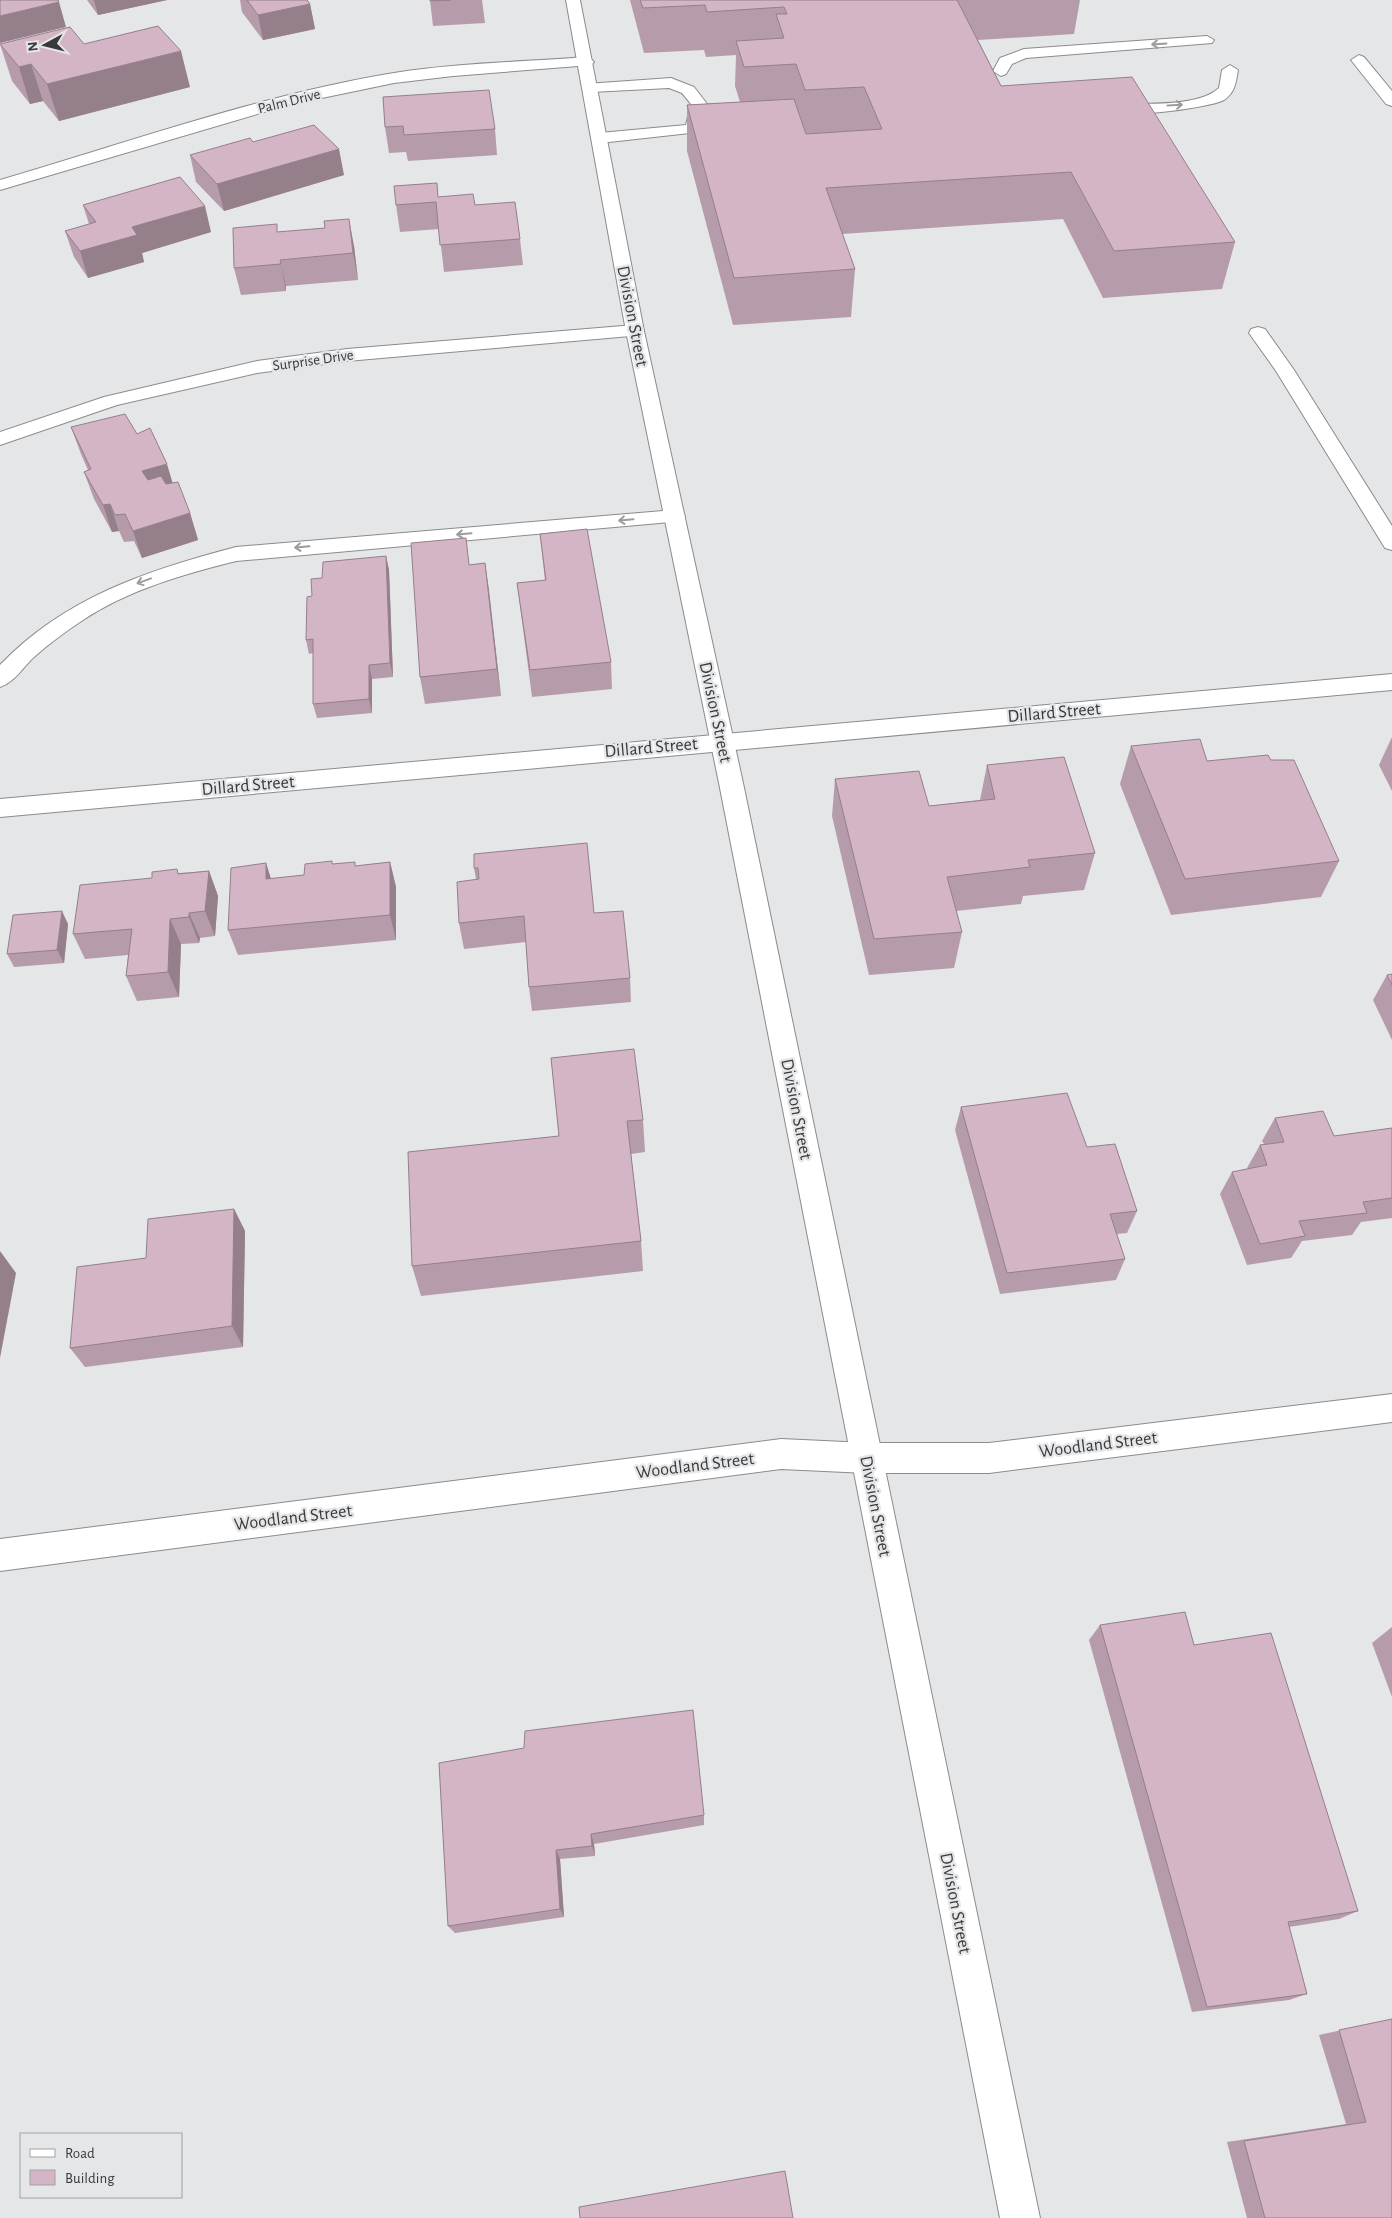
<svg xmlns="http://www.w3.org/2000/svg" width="1392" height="2218" font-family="'Alegreya Sans',sans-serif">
<rect width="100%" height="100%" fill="#e5e6e8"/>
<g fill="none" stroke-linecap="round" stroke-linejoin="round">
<!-- service casing -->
<g stroke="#8a8b8d" stroke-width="2">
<g id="service">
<polygon points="1207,36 1214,40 1212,43 1026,58 1012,64 1006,74 1001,76 993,71 1000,58 1024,49"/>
<path d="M1230 65 1238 70C1236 82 1235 93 1224 100 1209 108 1112 121 1104 109L1112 104C1141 103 1197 108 1219 88L1222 70Z"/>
<polygon points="671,78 694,87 707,104 699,132 600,143 594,141 592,138 600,133 686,125 691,104 682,93 669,88 591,92 583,87 586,84"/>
<polygon points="1258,327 1265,329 1294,370 1392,526 1392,550 1385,548 1276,371 1249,333 1251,329"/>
</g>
</g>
<!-- minor casing -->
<g stroke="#8a8b8d" stroke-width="2">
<g id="minor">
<polygon points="1359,55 1364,57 1392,91 1392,106 1386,104 1351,60"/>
<path d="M586 57 591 59 594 62 591 65 453 76 394 83 288 105 0 190V180C130 142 260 95 394 73 457 63 522 62 586 57Z"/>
<polygon points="635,325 642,327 644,331 642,335 347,361 257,373 117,405 0,445 0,432 104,397 257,361 347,349"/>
<path d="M675 510 682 511 685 516 682 521 236 561C184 574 128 590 83 620 66 631 50 643 34 657 23 667 15 682 0 687V665C64 598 148 570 236 547Z"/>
<polygon points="1392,674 1392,690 0,817 0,799"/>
<polygon points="1392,1394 1392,1422 989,1473 867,1473 781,1469 0,1571 0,1539 781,1439 867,1443 989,1443"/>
</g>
</g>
<!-- tertiary casing -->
<g stroke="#8a8b8d" stroke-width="2">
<polygon id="tertiary" points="566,0 580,0 644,331 743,783 1040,2218 1000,2218 719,783 626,331"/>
</g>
<!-- service -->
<use href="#service" fill="#fff" fill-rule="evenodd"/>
<!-- minor -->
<use href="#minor" fill="#fff" fill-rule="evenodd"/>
<!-- tertiary -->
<use href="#tertiary" fill="#fff" fill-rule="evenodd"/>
</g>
<!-- wall -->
<g fill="#b69caa">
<polygon points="87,0 167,0 98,15"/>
<polygon points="240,0 307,0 310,4 315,29 263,40 242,12"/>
<polygon points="430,0 482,0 485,23 433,26"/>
<polygon points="630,0 1080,0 1074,34 978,40 1001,86 1235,242 1222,289 1103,298 1063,219 842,234 855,269 851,317 733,325 687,151 687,105 740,102 735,86 736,55 706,57 704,50 644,53"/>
<polygon points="0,44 84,44 190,87 59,121 43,101 30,104 12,81"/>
<polygon points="383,97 495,129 497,155 408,161 406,152 389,153 385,127"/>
<polygon points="253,142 344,175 224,211 196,182 190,155"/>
<polygon points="438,197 475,205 520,239 523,265 444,272 439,229 400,232 396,205"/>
<polygon points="83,205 211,232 142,253 144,262 88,278 74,257 65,231 89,224"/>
<polygon points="278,232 354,246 358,280 286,286 286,291 241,295 234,268"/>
<polygon points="71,427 137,434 172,483 190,513 198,540 142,558 134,541 124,542 119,531 112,532 94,499 84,472 88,470 81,454"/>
<polygon points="540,534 611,662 612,689 532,697 517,583 545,581"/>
<polygon points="386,556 389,570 393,677 372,679 372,713 317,718 313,704 313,653 309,654 306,640 312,596 322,578"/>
<polygon points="485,563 501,696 425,704 420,677 469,565"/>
<polygon points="1392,737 1392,791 1379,765"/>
<polygon points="1131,746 1207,761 1271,760 1339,861 1321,897 1171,915 1120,784"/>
<polygon points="987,765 1095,853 1084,890 1023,896 1021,904 956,911 962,932 954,968 869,975 832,816 835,779 929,806 980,800"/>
<polygon points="474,854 594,913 630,978 631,1002 532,1011 529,987 526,942 464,949 459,923 476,879 474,868"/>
<polygon points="390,862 396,887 396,940 238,955 228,930 266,863 271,879 304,875 333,864 356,866"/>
<polygon points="209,871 218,896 215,936 200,938 199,943 181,944 179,997 137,1001 126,976 128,955 85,959 73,934 152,878 179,873"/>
<polygon points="68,924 64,963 14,967 7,954"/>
<polygon points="1392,974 1392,1040 1373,1000 1387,975"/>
<polygon points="551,1058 643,1120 645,1152 631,1154 641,1241 643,1271 421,1296 412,1266 559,1136"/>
<polygon points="961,1107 1087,1147 1137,1211 1127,1233 1117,1234 1125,1259 1116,1280 1000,1294 955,1130"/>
<polygon points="1275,1118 1334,1136 1392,1128 1392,1218 1361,1222 1352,1235 1302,1241 1291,1258 1247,1265 1220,1194 1232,1172 1248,1169 1247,1168 1260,1145 1264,1144 1262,1141"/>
<polygon points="234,1209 245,1231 243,1347 85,1367 70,1348 146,1258"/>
<polygon points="1100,1625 1194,1645 1358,1911 1339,1919 1289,1927 1307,1994 1289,2000 1192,2012 1089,1640"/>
<polygon points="1392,1627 1392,1697 1372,1643"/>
<polygon points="439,1763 704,1815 704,1825 594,1844 595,1856 560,1859 564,1917 455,1933 448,1926"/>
<polygon points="1392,2019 1392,2218 1247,2218 1227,2142 1346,2124 1319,2035"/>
</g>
<!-- shaded-wall -->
<g fill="#947f8b">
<polygon points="94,0 167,0 98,15"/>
<polygon points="59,2 66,27 0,43 0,16"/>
<polygon points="310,4 315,29 263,40 258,15"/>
<polygon points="181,51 190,87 59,121 47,84"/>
<polygon points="31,64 43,101 30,104 19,67"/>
<polygon points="339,149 344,175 224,211 217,184"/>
<polygon points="205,206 211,232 142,253 144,262 88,278 80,251 132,227"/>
<polygon points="349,219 354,246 358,280 353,253"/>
<polygon points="280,260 286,286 286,291 281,264"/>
<polygon points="167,464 175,491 151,499 142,471"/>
<polygon points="110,504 119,531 112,532 103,505"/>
<polygon points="190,513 198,540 142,558 133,531"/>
<polygon points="386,556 389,570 393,677 390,663"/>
<polygon points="485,563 489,590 501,696 497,669"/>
<polygon points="369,665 372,679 372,713 369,699"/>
<polygon points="390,862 396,887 396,940 390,915"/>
<polygon points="266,863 274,889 266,879"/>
<polygon points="209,871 218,896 215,936 205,911"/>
<polygon points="62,911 68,924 64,963 57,950"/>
<polygon points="189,913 200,938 199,943 189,917"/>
<polygon points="170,919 181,944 179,997 168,972"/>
<polygon points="234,1209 245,1231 243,1347 232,1326"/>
<polygon points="0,1251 16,1273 0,1358"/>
<polygon points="591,1834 594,1844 595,1856 592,1846"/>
<polygon points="556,1850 560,1859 564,1917 560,1909"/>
</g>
<!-- building -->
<g fill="#d4b5c6" stroke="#947f8b">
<polygon points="0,0 58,0 59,2 0,16"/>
<polygon points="247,0 307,0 310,4 258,15"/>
<polygon points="430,0 451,0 430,1"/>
<polygon points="640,0 957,0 1001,86 1132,77 1235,242 1114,251 1071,172 826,188 855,269 734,278 687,105 794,99 806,134 882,129 864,87 805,90 796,64 744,67 736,41 784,38 776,14 787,14 784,7 707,12 705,5 643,8"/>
<polygon points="158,26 181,51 47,84 31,64 19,67 0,44 70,27 84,44"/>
<polygon points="489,90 495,129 404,135 403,126 385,127 383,97"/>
<polygon points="314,125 339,149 217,184 190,155 250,138 253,142"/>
<polygon points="180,177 205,206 132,227 137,235 80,251 65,231 96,222 83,205"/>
<polygon points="437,183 438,197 473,194 475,205 515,202 520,239 440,245 436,202 396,205 394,186"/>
<polygon points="349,219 353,253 280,260 281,264 234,268 233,228 277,224 277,232 325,228 324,221"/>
<polygon points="125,414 137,434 150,428 167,464 142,471 148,480 161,476 166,484 178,482 190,513 133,531 125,514 115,515 110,504 103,505 84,472 91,469 71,427"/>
<polygon points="587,529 611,662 530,670 517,583 546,580 540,534"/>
<polygon points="466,538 469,565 485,563 497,669 420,677 411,543"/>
<polygon points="386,556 390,663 369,665 369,699 313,704 313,639 306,640 307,597 312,596 311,579 322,578 323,562"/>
<polygon points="1200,739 1207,761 1268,755 1271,760 1294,760 1339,861 1185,879 1131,746"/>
<polygon points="1064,757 1095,853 1028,860 1030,867 947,877 962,932 874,939 835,779 919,771 929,806 995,799 987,765"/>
<polygon points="587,843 594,913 623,911 630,978 529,987 524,916 459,923 457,882 479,879 478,868 474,868 474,854"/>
<polygon points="332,861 332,864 355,862 355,866 390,862 390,915 228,930 231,868 266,863 266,879 304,875 305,864"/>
<polygon points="177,869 178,874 209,871 205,911 189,913 189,917 170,919 168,972 126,976 132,929 73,934 80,885 152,878 152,872"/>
<polygon points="62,911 57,950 7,954 13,915"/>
<polygon points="1392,974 1392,985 1387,975"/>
<polygon points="634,1049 643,1120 627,1121 641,1241 412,1266 408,1152 559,1136 551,1058"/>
<polygon points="1067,1093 1087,1147 1115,1144 1137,1211 1110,1214 1125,1259 1007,1273 961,1107"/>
<polygon points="1323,1111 1334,1136 1392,1128 1392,1198 1363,1202 1367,1213 1299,1221 1305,1236 1260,1244 1232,1172 1267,1165 1260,1145 1284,1142 1275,1118"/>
<polygon points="234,1209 232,1326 70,1348 77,1267 146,1258 148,1219"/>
<polygon points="1185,1612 1194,1645 1271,1633 1358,1911 1288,1922 1307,1994 1207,2007 1100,1625"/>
<polygon points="693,1710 704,1815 591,1834 592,1846 556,1850 560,1909 448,1926 439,1763 524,1748 525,1731"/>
<polygon points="1392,2019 1392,2218 1265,2218 1244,2141 1366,2122 1339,2030"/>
<polygon points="785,2171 793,2218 580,2218 579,2207"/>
</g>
<!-- one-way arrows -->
<defs><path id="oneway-shaft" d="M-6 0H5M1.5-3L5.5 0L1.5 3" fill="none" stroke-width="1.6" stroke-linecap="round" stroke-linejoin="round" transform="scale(1.25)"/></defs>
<g stroke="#9c9c9c">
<use href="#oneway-shaft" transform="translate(1159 44) rotate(176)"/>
<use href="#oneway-shaft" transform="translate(1175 105) rotate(-3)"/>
<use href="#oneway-shaft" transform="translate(626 520) rotate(175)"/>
<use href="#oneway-shaft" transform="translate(464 534) rotate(175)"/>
<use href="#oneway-shaft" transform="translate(302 547) rotate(175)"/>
<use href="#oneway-shaft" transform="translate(144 581) rotate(160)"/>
</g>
<g text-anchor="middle" stroke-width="4.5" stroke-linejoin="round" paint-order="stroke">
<!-- far-street labels -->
<g font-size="15" fill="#38393a" stroke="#e5e6e8">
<text transform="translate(289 101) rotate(-14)" y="5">Palm Drive</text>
<text transform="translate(313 360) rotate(-8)" y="5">Surprise Drive</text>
</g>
<!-- street labels -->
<g font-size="18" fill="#38393a" stroke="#e5e6e8">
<text transform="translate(633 316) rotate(79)" y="6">Division Street</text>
<text transform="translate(716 712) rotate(78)" y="6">Division Street</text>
<text transform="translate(1054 712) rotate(-5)" y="6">Dillard Street</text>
<text transform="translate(651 747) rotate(-5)" y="6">Dillard Street</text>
<text transform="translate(248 785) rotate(-5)" y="6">Dillard Street</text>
<text transform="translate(797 1109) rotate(79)" y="6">Division Street</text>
<text transform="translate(1098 1444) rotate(-7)" y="6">Woodland Street</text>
<text transform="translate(695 1465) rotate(-7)" y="6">Woodland Street</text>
<text transform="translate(876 1506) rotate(79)" y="6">Division Street</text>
<text transform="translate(293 1517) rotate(-7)" y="6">Woodland Street</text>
<text transform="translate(956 1903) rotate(79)" y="6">Division Street</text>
</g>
</g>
<!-- legend -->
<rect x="20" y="2133" width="162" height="65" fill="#e5e6e8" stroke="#a0a1a2"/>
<rect x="30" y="2149" width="25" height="8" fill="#ffffff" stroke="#a0a1a2"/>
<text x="65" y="2158" font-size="15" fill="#38393a">Road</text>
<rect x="30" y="2170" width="25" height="15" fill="#d4b5c6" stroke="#a0a1a2"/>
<text x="65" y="2183" font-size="15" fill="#38393a">Building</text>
<!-- north arrow -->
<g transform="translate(45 45) rotate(263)" stroke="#e5e6e8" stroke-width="4" paint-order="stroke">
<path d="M0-4L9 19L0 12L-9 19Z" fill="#38393a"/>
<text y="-8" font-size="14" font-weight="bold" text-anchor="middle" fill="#38393a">N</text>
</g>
</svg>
